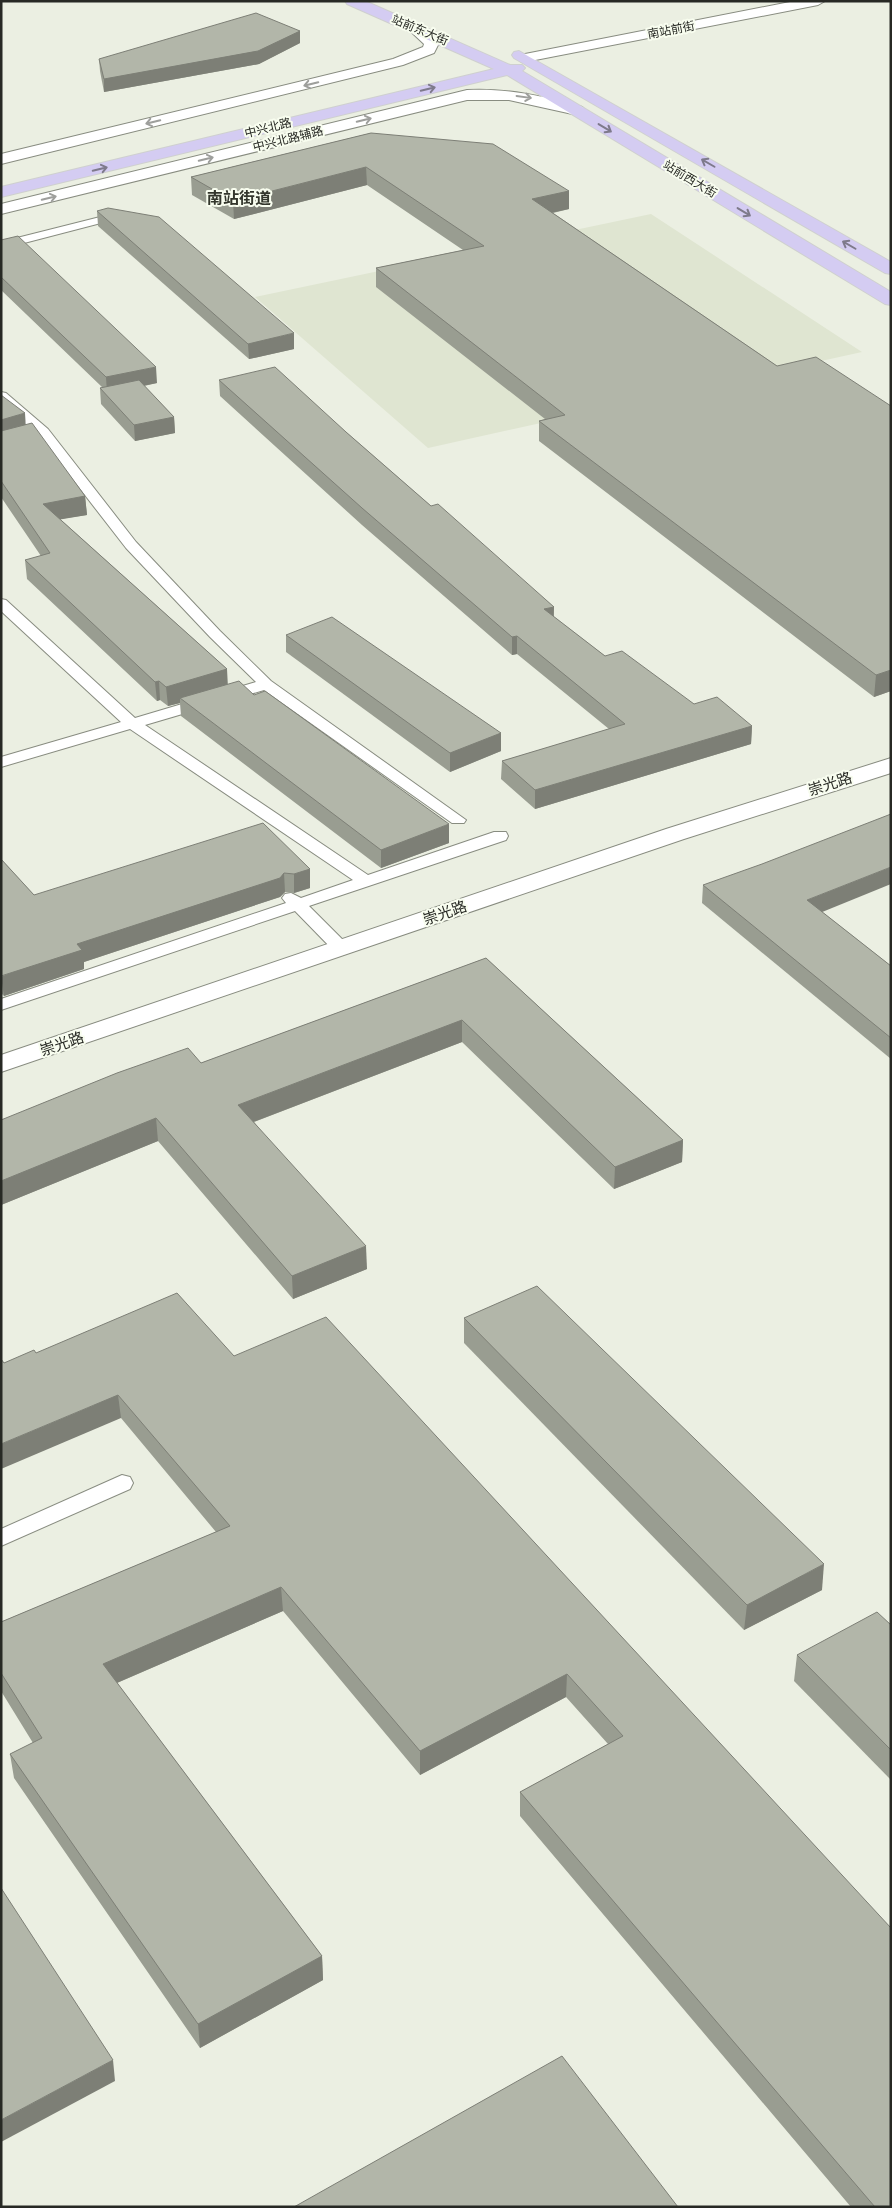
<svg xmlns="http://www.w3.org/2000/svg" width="892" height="2208" font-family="Karla,'Noto Sans SC',sans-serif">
<rect width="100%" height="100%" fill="#ebefe2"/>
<!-- built -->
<polygon fill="#dfe5d1" points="651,214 862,352 428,448 255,297"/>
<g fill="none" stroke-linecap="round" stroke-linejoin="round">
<!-- service casing -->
<g stroke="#888c80" stroke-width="2">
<g id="service">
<polygon points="120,212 126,215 124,217 1,249 1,242"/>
<polygon points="1,392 6,393 48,429 136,542 220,631 271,681 466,820 464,823 452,823 264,690 145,725 368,875 494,832 506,832 508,836 506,840 309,906 347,944 350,948 347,952 335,952 295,911 1,1010 1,999 286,903 282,898 285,894 291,893 301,898 353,880 130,729 1,767 1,757 121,722 1,611 1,599 6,600 135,718 256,682 210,637 126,548 40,437 1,448 1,440 33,431 1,403"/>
<polygon points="122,1475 130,1477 133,1483 130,1489 1,1546 1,1529"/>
</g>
</g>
<!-- tertiary casing -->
<g stroke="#888c80" stroke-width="2">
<g id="tertiary">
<polygon points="795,1 825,1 818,5 525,62 520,61 518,58 520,55 525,54"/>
<polygon points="414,24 419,25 439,43 434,53 403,65 1,164 1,154 393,59 423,47 424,44 407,28 409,25"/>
<path d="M467 90C507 88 544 96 582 107L585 110 582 113 577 115 509 100H467L1 214V204Z"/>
<polygon points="891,758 891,773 684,839 1,1072 1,1055 666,829"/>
</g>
</g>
<!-- primary casing -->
<g stroke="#cfd0cf" stroke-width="2">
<g id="primary">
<polygon points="345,1 365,1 510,65 522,65 525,68 522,71 891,292 891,305 885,304 507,75 1,197 1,187 494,69 347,4"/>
<polygon points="519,51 891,262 891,274 885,273 514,58 512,55 514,52"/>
</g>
</g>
<!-- service -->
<use href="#service" fill="#fff" fill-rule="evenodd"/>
<!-- tertiary -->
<use href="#tertiary" fill="#fff" fill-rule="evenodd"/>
<!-- primary -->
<use href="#primary" fill="#d4ccf2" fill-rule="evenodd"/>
</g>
<!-- wall -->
<g fill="#999d91">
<polygon points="300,31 300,43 259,64 104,92 100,71 99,59"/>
<polygon points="371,133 569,191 569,209 553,213 777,366 891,406 891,691 874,697 539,441 539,421 545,419 376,287 376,268 463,250 367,185 234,219 192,195 191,177"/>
<polygon points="97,211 294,349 249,359 98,226"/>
<polygon points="1,240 157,383 144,386 174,417 175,433 135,441 101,404 100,388 102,387 1,290"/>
<polygon points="219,380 346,432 431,506 554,607 554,617 605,656 694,704 752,726 751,744 535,809 501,779 502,761 609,729 517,654 512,655 362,525 220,396"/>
<polygon points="1,395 85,496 87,515 60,519 227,669 227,685 254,695 449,843 381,868 181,716 180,703 168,706 160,700 157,701 27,579 25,560 41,556 1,497"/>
<polygon points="286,635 501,733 501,751 450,772 286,652"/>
<polygon points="1,859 34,895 310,869 310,888 294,893 285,892 280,897 84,962 84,969 4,996 1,993"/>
<polygon points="703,885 822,912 891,966 891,1059 702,903"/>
<polygon points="486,958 683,1140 682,1162 614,1189 462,1042 254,1122 367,1269 293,1299 158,1141 1,1205 1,1120 201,1063"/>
<polygon points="464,1318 822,1590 744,1630 464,1343"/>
<polygon points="36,1353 234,1356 891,1928 891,2207 851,2207 520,1816 520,1792 608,1744 566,1697 420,1775 283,1611 117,1683 322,1956 323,1980 200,2048 14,1778 10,1754 33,1743 1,1691 1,1622 216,1532 121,1418 4,1363"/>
<polygon points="891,1625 891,1780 794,1681 797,1655"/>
</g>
<!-- shaded-wall -->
<g fill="#7d7f76">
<polygon points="300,31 300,43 259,64 104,92 104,79"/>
<polygon points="366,167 367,185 234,219 233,201"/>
<polygon points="569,191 569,209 532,217 532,199"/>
<polygon points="294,333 294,349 249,359 248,344"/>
<polygon points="156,367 157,383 107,393 106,377"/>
<polygon points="25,413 26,430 1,438 1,420"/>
<polygon points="174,417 175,433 135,441 134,425"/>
<polygon points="85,496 87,515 45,522 43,504"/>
<polygon points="554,607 553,624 544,609"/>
<polygon points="517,636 517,654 512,655 512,637"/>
<polygon points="227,669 228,688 180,698 180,703 168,706 166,687"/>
<polygon points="891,670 891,691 874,697 876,675"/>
<polygon points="159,681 160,700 157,701 155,682"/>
<polygon points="752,726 751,744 535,809 535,790"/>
<polygon points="501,733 501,751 450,772 450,753"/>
<polygon points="449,824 449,843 381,868 381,850"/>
<polygon points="891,867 891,884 805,919 807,900"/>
<polygon points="310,869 310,888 294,893 294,874"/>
<polygon points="284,873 285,892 280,897 84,962 84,969 4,996 1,977 77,944"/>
<polygon points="462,1020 462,1042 240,1127 238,1105"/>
<polygon points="156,1118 158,1141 1,1205 1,1181"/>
<polygon points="683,1140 682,1162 614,1189 615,1167"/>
<polygon points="366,1246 367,1269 293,1299 292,1276"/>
<polygon points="118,1395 121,1418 1,1469 1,1444"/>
<polygon points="824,1564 822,1590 744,1630 747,1605"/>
<polygon points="281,1587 283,1611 105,1688 103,1664"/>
<polygon points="567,1674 566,1697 420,1775 420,1751"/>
<polygon points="322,1956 323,1980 200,2048 198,2024"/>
<polygon points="113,2060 115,2081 1,2142 1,2120"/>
</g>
<!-- building -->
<g fill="#b2b6a9" stroke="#7d7f76">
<polygon points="256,13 300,31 258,51 104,79 99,59"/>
<polygon points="371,133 493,144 569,191 532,199 777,366 816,357 891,406 891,670 876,675 539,421 565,415 376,268 484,246 366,167 233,201 191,177"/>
<polygon points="108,208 159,217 294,333 248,344 97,211"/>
<polygon points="18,236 156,367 106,377 1,277 1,240"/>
<polygon points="275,367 346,432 431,506 438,504 554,607 544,609 605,656 622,651 694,704 717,697 752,726 535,790 502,761 625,724 517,636 512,637 362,508 219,380"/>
<polygon points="139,380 174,417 134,425 100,388"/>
<polygon points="1,395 25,413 1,420"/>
<polygon points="32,423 85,496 43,504 227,669 166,687 159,681 155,682 25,560 50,553 1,481 1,431"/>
<polygon points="332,617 501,733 450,753 286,635"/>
<polygon points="239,681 254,695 265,691 449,824 381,850 180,698"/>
<polygon points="891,814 891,867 807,900 891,966 891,1038 703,885 762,864"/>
<polygon points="263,823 310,869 294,874 284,873 280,878 77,944 82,950 1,976 1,859 34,895"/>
<polygon points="486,958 683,1140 615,1167 462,1020 238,1105 366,1246 292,1276 156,1118 1,1181 1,1120 117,1073 188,1048 201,1063"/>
<polygon points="537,1286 824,1564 747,1605 464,1318"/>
<polygon points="177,1293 234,1356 326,1317 891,1928 891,2207 875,2207 520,1792 623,1736 567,1674 420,1751 281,1587 103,1664 322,1956 198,2024 10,1754 42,1738 1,1673 1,1622 230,1526 118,1395 1,1444 1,1359 4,1363 34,1350 36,1353"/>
<polygon points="877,1612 891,1625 891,1750 797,1655"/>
<polygon points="1,1888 113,2060 1,2120"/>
<polygon points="562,2056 678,2207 294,2207"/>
</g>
<!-- one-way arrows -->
<defs><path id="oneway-shaft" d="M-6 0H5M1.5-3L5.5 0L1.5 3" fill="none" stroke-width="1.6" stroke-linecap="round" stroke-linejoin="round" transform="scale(1.25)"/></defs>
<g stroke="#9e9f9c">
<use href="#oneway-shaft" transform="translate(311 84) rotate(166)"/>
<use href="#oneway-shaft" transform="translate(524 97) rotate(8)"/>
<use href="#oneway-shaft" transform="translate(364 120) rotate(-14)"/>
<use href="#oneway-shaft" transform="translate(153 122) rotate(166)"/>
<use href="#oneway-shaft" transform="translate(206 159) rotate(-14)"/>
<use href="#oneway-shaft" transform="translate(49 198) rotate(-14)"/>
</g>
<g stroke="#7e7a8b">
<use href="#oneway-shaft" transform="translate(428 89) rotate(-14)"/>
<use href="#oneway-shaft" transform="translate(605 128) rotate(31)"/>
<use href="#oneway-shaft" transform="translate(708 163) rotate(-150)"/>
<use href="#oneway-shaft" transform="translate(100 169) rotate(-14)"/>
<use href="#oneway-shaft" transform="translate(744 212) rotate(31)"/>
<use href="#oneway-shaft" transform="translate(849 245) rotate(-150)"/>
</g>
<g text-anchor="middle" stroke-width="4" stroke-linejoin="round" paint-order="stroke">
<!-- far-street labels -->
<g font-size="12" fill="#272924" stroke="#f8fdef">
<text transform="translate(420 30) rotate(23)" y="4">站前东大街</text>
<text transform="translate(671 30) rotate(-11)" y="4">南站前街</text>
<text transform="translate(268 128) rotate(-14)" y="4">中兴北路</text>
<text transform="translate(288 139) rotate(-14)" y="4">中兴北路辅路</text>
<text transform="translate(690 179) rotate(31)" y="4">站前西大街</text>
</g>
<!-- street labels -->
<g font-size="15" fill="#272924" stroke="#f8fdef">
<text transform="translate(830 784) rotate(-18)" y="5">崇光路</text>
<text transform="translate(445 913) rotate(-19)" y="5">崇光路</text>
<text transform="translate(62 1044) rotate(-19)" y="5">崇光路</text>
</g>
<!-- far-district labels -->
<g font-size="16" font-weight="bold" fill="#33362c" stroke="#f8fdef">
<text x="239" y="204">南站街道</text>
</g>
</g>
<!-- border -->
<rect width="892" height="2208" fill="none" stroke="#272924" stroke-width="5"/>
</svg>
